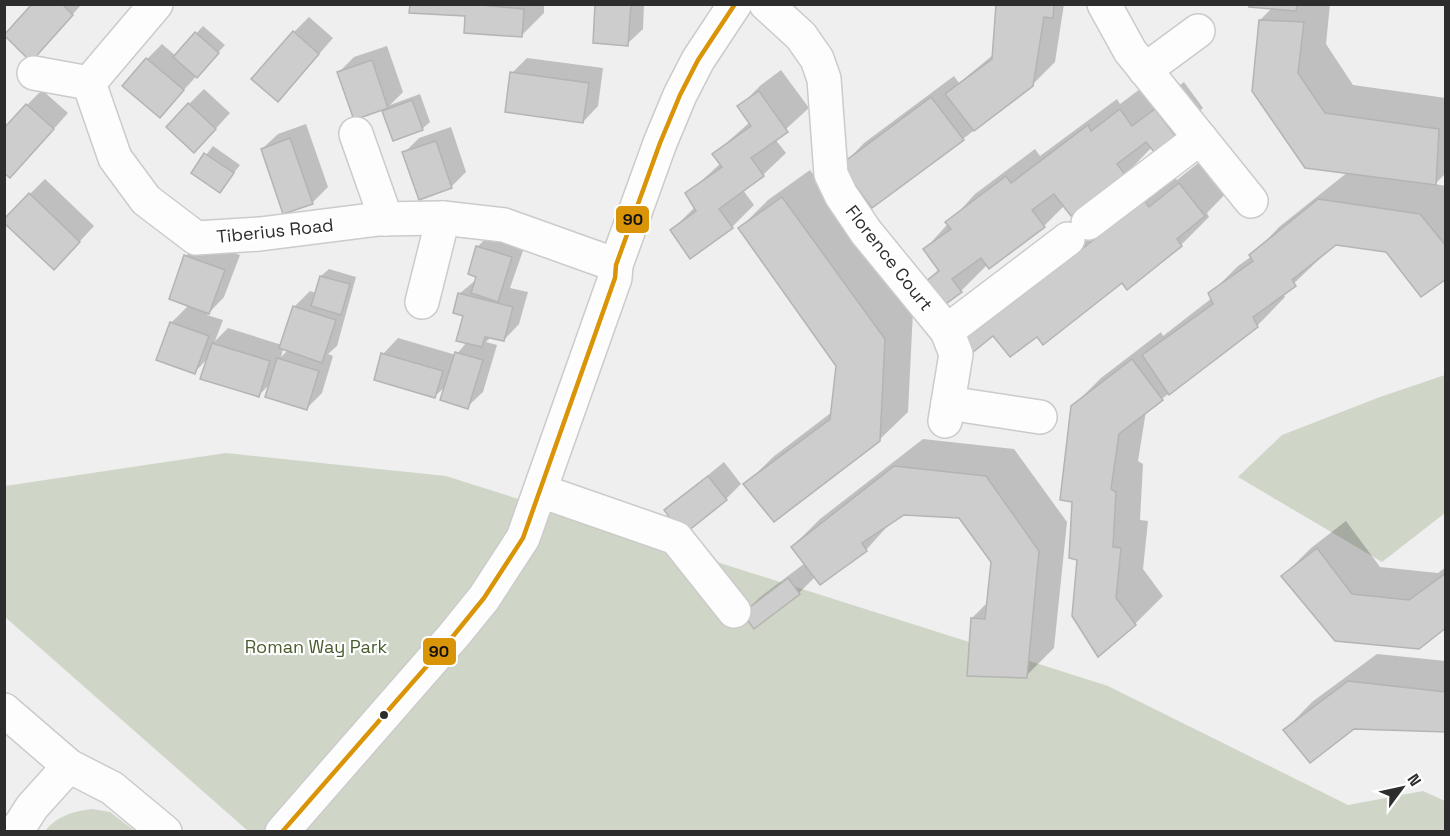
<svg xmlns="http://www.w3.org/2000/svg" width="1450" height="836" font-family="'Space Grotesk',sans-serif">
<rect width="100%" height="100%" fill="#eeefee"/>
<!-- green -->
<g fill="#cfd6c8">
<polygon points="1445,375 1445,513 1382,562 1238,477 1282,435 1380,397"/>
<polygon points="226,453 446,476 1108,686 1348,805 1423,791 1445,801 1445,831 248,831 5,617 5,486"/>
<path d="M92 809 110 812 135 831H45C57 816 73 811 92 809Z"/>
</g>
<!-- shadow -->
<g fill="#0003" fill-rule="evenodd">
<polygon points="34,4 82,4 31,60 5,37"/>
<polygon points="411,4 544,4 544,13 522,35 467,15"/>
<polygon points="597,4 644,4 643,29 627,44"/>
<polygon points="997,4 1064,4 1055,62 1032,85 963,139 842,166 864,143 954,76 959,83 994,54"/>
<polygon points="1251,4 1330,4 1326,44 1353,85 1446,98 1446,173 1435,184 1446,186 1446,277 1387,251 1336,243 1283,294 1285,297 1257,326 1146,411 1138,461 1143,464 1140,520 1148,521 1143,569 1163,596 1135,624 1078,559 1073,500 1072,407 1101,378 1161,332 1163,336 1212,298 1210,294 1238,266 1252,256 1279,227 1348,172 1260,20 1273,7"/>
<polygon points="309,17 333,38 293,84 294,32"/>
<polygon points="203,26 225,45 160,116 147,59 162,44 176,56"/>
<polygon points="387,46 403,92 390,105 420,94 430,122 422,129 383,112 389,106 355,118 339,72 354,57"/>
<polygon points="527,58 603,68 598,106 583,122 512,73"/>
<polygon points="781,70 809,108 775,139 786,153 763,175 743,190 754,205 732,227 672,230 695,207 687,194 721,163 714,154 750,122 739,107 761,85"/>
<polygon points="1184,82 1203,108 1175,136 1152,147 1125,175 1065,205 1044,226 988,264 961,291 940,307 923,285 939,269 925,249 975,194 1035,149 1040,156 1117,99 1120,104 1148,83 1161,99"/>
<polygon points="204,89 230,113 209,136 189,104"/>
<polygon points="42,90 68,113 25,161 27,105"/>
<polygon points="306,124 328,187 313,202 284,212 262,149 278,134"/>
<polygon points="451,127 466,172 451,187 404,153 419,138"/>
<polygon points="213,146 240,165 220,191 193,172"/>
<polygon points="1207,156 1232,187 1207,213 1209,217 1181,245 1128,288 1122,281 1037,335 988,307 1172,173 1177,180"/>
<polygon points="810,170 913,311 908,412 879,440 745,485 773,457 832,412 838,365 740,228 768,200"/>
<polygon points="45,179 94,226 69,253 30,194"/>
<polygon points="493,232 526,242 510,288 528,292 519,324 504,340 491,337 486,342 497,345 483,392 467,407 447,385 435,396 383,354 398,338 456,355 467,342 459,294 477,279 477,247"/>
<path d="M201 241 240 255 224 297 207 315 223 320 215 341 228 328 282 345 294 307 310 291 316 293 321 276 329 269 356 277 337 346 328 354 333 356 322 393 307 408 271 383 258 396 208 358 194 373 171 323 189 305 186 256ZM283 349 288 350 281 357Z"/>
<polygon points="923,439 1014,449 1067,522 1054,648 1026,676 972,618 988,602 992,562 959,517 904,513 893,520 866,550 815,577 799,593 755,627 744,613 759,598 805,563 792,547 820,519"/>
<polygon points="724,462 741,484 726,499 666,510"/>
<polygon points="1346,521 1380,567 1438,573 1446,567 1446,626 1283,576 1311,548"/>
<polygon points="1377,654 1446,661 1446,730 1353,727 1285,730 1312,702"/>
</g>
<!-- building -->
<g fill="#cccdcc" stroke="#b4b4b3" stroke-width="1.5">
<polygon points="32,4 62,4 73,15 31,62 4,35"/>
<polygon points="410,4 470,4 524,9 522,37 464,33 465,16 409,13"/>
<polygon points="595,4 631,4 628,46 593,43"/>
<polygon points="996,4 1054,4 1053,18 1044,17 1033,86 974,131 945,94 992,59"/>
<polygon points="1249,4 1297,4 1296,11 1249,7"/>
<polygon points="1259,20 1304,22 1298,73 1325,113 1439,129 1436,185 1305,168 1252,91"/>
<polygon points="293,31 319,54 278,102 251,79"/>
<polygon points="195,32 219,53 197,78 173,57"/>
<polygon points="146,58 184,90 160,118 122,86"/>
<polygon points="372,60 388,108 354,120 337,72"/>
<polygon points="510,72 589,83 583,123 505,112"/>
<polygon points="759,91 788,132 751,158 764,176 719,209 733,228 690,259 670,230 696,211 685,193 722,167 712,154 751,126 737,106"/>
<polygon points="931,97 964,140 872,208 840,165"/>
<polygon points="412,100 423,130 393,141 382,111"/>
<polygon points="188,103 216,129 194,153 166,127"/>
<polygon points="26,104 54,129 10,178 4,173 4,128"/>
<polygon points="1120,109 1132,126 1155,109 1176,137 1155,153 1146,142 1117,164 1126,176 1071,216 1054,194 1032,210 1045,227 989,269 981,258 952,279 962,292 939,309 921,285 939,271 923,249 951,229 945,222 1006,176 1011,183 1088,125 1091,131"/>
<polygon points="290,138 313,204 283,214 261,149"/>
<polygon points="436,141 452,188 419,200 402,152"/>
<polygon points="204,153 234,173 220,193 191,173"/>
<polygon points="1179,183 1205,216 1177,239 1182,246 1127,290 1122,283 1043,345 1037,337 1010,357 993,336 972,353 958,335 1073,256 1144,200 1149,207"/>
<polygon points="29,193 80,242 54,270 4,223 4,219"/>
<polygon points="782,197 885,339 880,441 774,522 743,484 830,419 836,366 738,228"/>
<polygon points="1318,199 1420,214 1446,246 1446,279 1421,297 1386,252 1336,245 1292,280 1296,286 1253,317 1258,327 1169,395 1142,355 1213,304 1208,293 1253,261 1249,255"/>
<polygon points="476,246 512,257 498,302 471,293 476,277 468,274"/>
<polygon points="184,255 225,270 209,314 169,299"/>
<polygon points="320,276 350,284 341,315 311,306"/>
<polygon points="458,293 513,307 504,341 485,337 482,347 456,341 463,316 453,313"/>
<polygon points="293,306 336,320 322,363 279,348"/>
<polygon points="170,322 209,336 195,374 156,360"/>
<polygon points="212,343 270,361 259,397 200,379"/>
<polygon points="455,352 483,360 468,409 440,400"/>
<polygon points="381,353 443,371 435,398 374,380"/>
<polygon points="277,358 319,371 307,410 265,397"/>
<polygon points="1132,359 1163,400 1119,434 1111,489 1116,492 1113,547 1121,548 1116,598 1136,625 1098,657 1072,616 1077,560 1069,558 1072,502 1060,500 1071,406"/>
<polygon points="894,466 986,476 1039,551 1027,678 967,676 971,618 985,619 991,562 959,518 904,515 862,543 867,551 820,585 791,547"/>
<polygon points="708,476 727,500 683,535 664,510"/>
<polygon points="1317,548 1352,594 1409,600 1446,573 1446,628 1419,649 1335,641 1281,576"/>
<polygon points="788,578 800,594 754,629 742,613"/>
<polygon points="1348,681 1446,692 1446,732 1354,729 1310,763 1283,730"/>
</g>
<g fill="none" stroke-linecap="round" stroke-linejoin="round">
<!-- minor casing -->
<g stroke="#cbcbca" stroke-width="36">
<g id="minor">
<polyline points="156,4 89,83 115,158 146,200 196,238 260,234 379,219 443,218 504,225 616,265"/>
<polyline points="766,4 801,36 817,59 824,79 831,174 841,195 866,232 947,331 956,354 945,421"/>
<polyline points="1104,4 1130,51 1251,201"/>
<polyline points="1145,70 1198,31"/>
<polyline points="34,73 89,83"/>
<polyline points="356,134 386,219"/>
<polyline points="1088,223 1200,138"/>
<polyline points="422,302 443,218"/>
<polyline points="947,331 1068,239"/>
<polyline points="948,403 1040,417"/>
<polyline points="541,491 676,538 734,611"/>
<polyline points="4,710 69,766 112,788 165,832"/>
<polyline points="16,832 32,807 69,766"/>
<polyline points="282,832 454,635 484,598 523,538 615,278 616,265 660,143 680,95 698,60 735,4"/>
</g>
</g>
<!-- minor -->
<use href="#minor" stroke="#fcfdfc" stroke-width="33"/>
<!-- bus-1 casing -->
<g stroke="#fff" stroke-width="9">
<polyline id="bus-1" points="282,832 454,635 484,598 523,538 615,278 616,265 660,143 680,95 698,60 735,4"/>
</g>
<!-- bus-1 -->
<use href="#bus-1" stroke="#d99407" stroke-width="4.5"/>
</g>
<!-- markers -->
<circle fill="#2c2d2c" stroke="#fff" stroke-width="2" cx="384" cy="715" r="5"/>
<g text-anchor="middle" stroke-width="4.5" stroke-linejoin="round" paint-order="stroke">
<!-- street labels -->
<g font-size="18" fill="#2c2d2c" stroke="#fff">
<text transform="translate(275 231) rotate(-6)" y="6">Tiberius Road</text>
<text transform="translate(889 258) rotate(52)" y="6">Florence Court</text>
</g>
<!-- park labels -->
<g font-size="18" fill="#495c2f" stroke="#fff">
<text x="316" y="653">Roman Way Park</text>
</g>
</g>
<g stroke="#fff" stroke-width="2">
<rect x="615" y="205" width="35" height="29" rx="6" fill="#d99407"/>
<rect x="422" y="637" width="35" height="29" rx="6" fill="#d99407"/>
</g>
<g font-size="16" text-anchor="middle" font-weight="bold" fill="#111">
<text x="633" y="225">90</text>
<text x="439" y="657">90</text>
</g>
<!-- border -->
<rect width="1450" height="836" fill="none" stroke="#2c2d2c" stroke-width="12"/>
<!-- north arrow -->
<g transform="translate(1402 788) rotate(57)" stroke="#ffffff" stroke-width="4.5" paint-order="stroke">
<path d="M0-4.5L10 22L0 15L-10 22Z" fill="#2c2d2c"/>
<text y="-9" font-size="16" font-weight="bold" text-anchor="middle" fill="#2c2d2c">N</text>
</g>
</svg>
